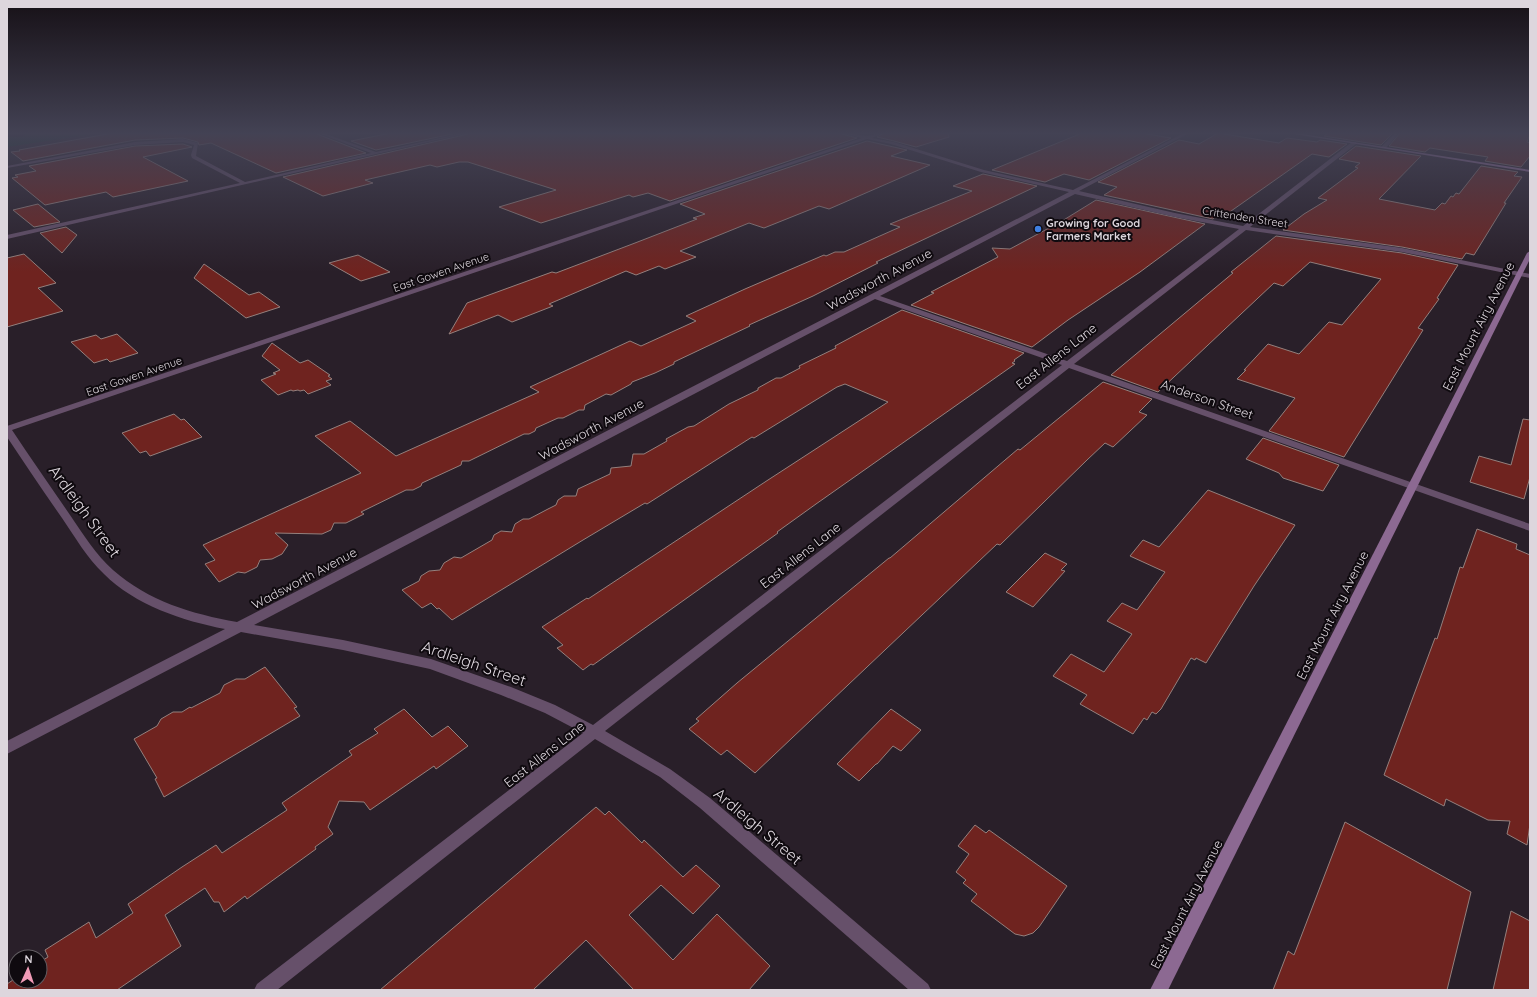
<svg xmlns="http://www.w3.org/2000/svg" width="1537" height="997" font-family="Quicksand,sans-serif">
<rect width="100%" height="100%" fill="#291f29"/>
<!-- green -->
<polygon fill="#043724" points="7,133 101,133 7,147"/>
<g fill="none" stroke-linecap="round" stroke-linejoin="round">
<!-- stream -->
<polyline stroke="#061617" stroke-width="8" points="7,133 21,133"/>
</g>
<!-- building -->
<g fill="#6f231f" stroke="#94807d">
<polygon points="113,133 317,133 317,134 366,153 276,173 211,143 199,145 198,142 183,138 135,140 23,161 11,152 20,151 19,150"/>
<polygon points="391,133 457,133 376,150 351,141"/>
<polygon points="469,133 841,133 842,134 857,138 670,201 648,193 633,197 629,195 541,223 499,207 556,190 468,162 459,162 437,167 430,165 365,180 373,183 323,196 283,177 468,134"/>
<polygon points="884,133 948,133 949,137 916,147 894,141 877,137"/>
<polygon points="1082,133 1141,133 1171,138 1089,180 1064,174 1045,182 992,170"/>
<polygon points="1218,133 1279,143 1287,138 1317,142 1320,140 1347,144 1329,157 1312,154 1224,216 1219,214 1213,219 1104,195 1117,187 1098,182 1179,140 1199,144"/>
<polygon points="1328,133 1393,133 1381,145 1324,136"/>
<polygon points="1400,133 1530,133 1527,142 1530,143 1530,156 1521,167 1485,161 1488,157 1430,148 1425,152 1389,146"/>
<polygon points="867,141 907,150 891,156 930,165 829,209 819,206 764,228 749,223 680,251 696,257 665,269 659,266 636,275 626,271 549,304 553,306 512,322 498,315 449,334 467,303 552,272 556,273 635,243 697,219 693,218 705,214 680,204"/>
<polygon points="183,144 192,147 143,157 188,181 113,197 106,192 45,205 12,178 18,177 15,175 36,171 29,166 135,146"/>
<polygon points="1356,146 1421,156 1379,199 1435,210 1442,203 1445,204 1451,196 1453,197 1456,193 1459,194 1481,166 1518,172 1514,176 1522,177 1504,203 1506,203 1474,255 1466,253 1462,259 1402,247 1283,230 1304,214 1327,200 1318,198 1358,168 1355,167 1360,163 1339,159"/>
<polygon points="983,174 1037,186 876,262 878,263 813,296 749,325 750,326 674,362 674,364 655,373 632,382 631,384 611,395 606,394 585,405 584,410 579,410 563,418 558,418 536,428 535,431 529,434 524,434 469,461 462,461 461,465 422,483 421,486 413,490 406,490 361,512 364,514 346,523 334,523 331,530 322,534 275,533 288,545 282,554 272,559 260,560 257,567 245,573 238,572 219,582 205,564 215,560 203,545 361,473 315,436 350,421 396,456 539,392 530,387 630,341 641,346 696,321 686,316 745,289 824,255 826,256 835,252 844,252 900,227 890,224 972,191 953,186"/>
<polygon points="1096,200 1205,224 1140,272 1068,320 1032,347 911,305 934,293 931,292 998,257 992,248 1010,249 1062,221"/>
<polygon points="38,204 60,222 34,227 13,210"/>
<polygon points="66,227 77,235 62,253 40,233"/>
<polygon points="1276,236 1402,253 1458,265 1437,298 1439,299 1418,328 1423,330 1344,457 1269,431 1295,398 1237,379 1246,370 1244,370 1268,344 1299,354 1329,322 1342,325 1381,279 1310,262 1283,286 1274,283 1158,392 1111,375 1233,273 1231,272"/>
<polygon points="24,254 56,283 38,288 63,311 7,327 7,258"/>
<polygon points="358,255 390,272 361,281 329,263"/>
<polygon points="204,264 249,295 259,292 280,307 246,318 194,278"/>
<polygon points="902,310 1024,353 1014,360 1015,361 1012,363 1015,364 816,504 777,532 778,533 593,665 591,664 583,670 557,648 563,645 542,627 587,598 588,599 768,480 888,402 845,384 837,387 754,438 752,437 647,504 645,503 583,540 452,620 439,608 437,609 431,603 422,608 402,590 419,581 421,576 429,571 440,570 444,563 454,557 461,558 492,540 494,535 501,531 512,532 515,524 523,519 529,519 548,509 556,505 558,500 564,496 576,496 578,489 610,474 611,468 631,466 633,454 644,454 667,441 666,439 688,427 694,426 729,404 758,390 758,388 776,378 781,378 800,368 799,366 836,348 835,346"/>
<polygon points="117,334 138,353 110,362 107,359 94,363 71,342 96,335 101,339"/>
<polygon points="272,343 300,363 308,360 330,375 328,376 332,379 326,381 331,385 308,394 304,390 300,391 298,390 293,391 291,390 278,395 261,380 276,374 273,373 280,370 262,356"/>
<polygon points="1103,382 1152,399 1139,412 1147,415 1113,447 1105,443 1087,460 1000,545 997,544 755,773 727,750 721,755 689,729 699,721 696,719 737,683 889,558 890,558 1018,449 1020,450"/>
<polygon points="174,414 181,420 184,419 202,437 150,456 146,451 140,453 122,433"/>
<polygon points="1523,419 1530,420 1530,477 1524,499 1470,482 1479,456 1511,465"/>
<polygon points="1263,438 1339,465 1323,491 1283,478 1279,473 1246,459"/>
<polygon points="1208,490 1295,525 1254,586 1206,663 1196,658 1195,660 1191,658 1161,709 1156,714 1152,712 1147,720 1144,718 1133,734 1080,704 1087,695 1053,676 1071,654 1104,672 1132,634 1107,621 1122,603 1137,610 1165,572 1130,556 1143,540 1159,547"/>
<polygon points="1477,529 1517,544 1516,549 1530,555 1530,824 1527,845 1507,834 1510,821 1488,820 1446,799 1444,806 1384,775 1435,638 1437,639 1460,567 1463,568"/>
<polygon points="1045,553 1067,564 1061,570 1065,571 1033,607 1006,592"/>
<polygon points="265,667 297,707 294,708 300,716 164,797 155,779 157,778 134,739 157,726 161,719 173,712 182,712 190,707 191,708 220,693 224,685 236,679 245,679"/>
<polygon points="404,709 432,737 448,726 468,746 436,769 434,766 370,810 364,802 339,801 328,827 333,834 315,847 316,849 247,899 245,896 224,912 219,902 214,902 205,888 165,915 181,946 117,990 7,990 7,984 16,978 16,981 40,981 40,962 48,957 45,950 89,922 96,938 133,913 128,904 182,867 216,845 222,853 287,810 282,803 352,755 349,751 378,733 374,729"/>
<polygon points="891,709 921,730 901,751 893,746 877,764 876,764 859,781 837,764"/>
<polygon points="596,807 605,815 609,811 642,843 644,840 683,877 696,865 720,886 693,914 661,885 629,915 673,960 717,914 770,966 749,990 634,990 586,940 533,990 380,990"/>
<polygon points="1345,822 1471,892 1447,990 1273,990 1288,951 1294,955"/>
<polygon points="975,825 986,833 989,830 1067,886 1039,927 1033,933 1024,936 1015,934 971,901 977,894 963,883 966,880 956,872 969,854 958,846"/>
<polygon points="1511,911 1530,921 1530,990 1493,990"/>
</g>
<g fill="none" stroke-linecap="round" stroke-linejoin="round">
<!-- minor -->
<g fill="#66506a" fill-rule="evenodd">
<polygon points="318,133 323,133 376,152 462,133 468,133 7,239 7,235 240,183 192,158 191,155 194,145 183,142 135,145 7,168 7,166 135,142 183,139 198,143 196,156 245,182 371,153"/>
<path d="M842 133H848L867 136 883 133 872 138 894 142 984 170 1073 190 1184 133H1189L1079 191 1175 213 1243 226 1352 142H1356V144L1250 227 1402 248 1530 274V278L1402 252 1246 230 1074 364 1530 524V531L1069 368 605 731 670 769 710 798 928 984 931 990H909L700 808 660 777 595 739 277 990H254L257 984 583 733 545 713 501 695 430 669 343 650 241 632 7 754V741L225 629C183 621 135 605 104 574 87 558 75 537 62 518 43 491 25 464 7 437V426L862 138ZM867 139 891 144 981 172 1069 192 237 622C192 614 148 601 113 570 96 555 83 534 70 515 51 487 31 459 12 430ZM1075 194 1175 217 1239 229 1067 361 880 296ZM875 299 1062 365 593 725 555 705 511 687 431 659 343 640 254 625Z"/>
<polygon points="1395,133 1399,133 1386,148 1382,148 1382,146"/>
</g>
<!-- secondary -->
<polygon fill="#8c6992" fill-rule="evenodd" points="1530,251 1530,259 1168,990 1150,990 1527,253"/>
<!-- primary -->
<polygon fill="#aa7db1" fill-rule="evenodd" points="1288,133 1296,133 1530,170 1530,172"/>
</g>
<!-- sky -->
<linearGradient id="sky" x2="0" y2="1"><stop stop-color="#171117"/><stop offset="0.49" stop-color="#434254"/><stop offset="1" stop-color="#434254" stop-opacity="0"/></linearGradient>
<rect width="1537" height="272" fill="url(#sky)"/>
<!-- markers -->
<circle fill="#3f7fe0" stroke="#0f0a0f" stroke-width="1.5" cx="1038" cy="229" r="4"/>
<g text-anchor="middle" stroke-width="4" stroke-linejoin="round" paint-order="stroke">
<!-- far-street labels -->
<g font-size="11" fill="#ddd6dd" stroke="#0f0a0f">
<text transform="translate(1245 217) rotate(9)" y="4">Crittenden Street</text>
<text transform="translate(441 272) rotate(-19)" y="4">East Gowen Avenue</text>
<text transform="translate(134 376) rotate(-19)" y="4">East Gowen Avenue</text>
</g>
<!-- far-poi labels -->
<g font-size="11" font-weight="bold" fill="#ddd6dd" stroke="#0f0a0f" text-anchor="start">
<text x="1046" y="227">Growing for Good<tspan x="1046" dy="13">Farmers Market</tspan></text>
</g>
<!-- street labels -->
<g font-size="13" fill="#ddd6dd" stroke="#0f0a0f">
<text transform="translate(879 279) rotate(-28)" y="5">Wadsworth Avenue</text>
<text transform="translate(1478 326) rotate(-63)" y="5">East Mount Airy Avenue</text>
<text transform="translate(1056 356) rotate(-38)" y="5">East Allens Lane</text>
<text transform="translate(1207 399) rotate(19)" y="5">Anderson Street</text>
<text transform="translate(591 429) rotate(-28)" y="5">Wadsworth Avenue</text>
<text transform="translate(800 555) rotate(-38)" y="5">East Allens Lane</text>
<text transform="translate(304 578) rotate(-28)" y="5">Wadsworth Avenue</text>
<text transform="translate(1332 615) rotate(-63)" y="5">East Mount Airy Avenue</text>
<text transform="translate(544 754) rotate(-38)" y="5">East Allens Lane</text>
<text transform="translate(1186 904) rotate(-63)" y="5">East Mount Airy Avenue</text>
</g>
<!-- near-street labels -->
<g font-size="16" fill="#ddd6dd" stroke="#0f0a0f">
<text transform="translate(85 511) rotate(54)" y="6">Ardleigh Street</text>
<text transform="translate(474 663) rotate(19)" y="6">Ardleigh Street</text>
<text transform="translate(758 826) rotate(40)" y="6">Ardleigh Street</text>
</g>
</g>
<!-- border -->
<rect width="1537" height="997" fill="none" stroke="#ddd6dd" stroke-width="16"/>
<!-- north arrow -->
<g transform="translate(28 969) rotate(3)"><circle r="19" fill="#0f0a0f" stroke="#615c61"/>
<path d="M0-3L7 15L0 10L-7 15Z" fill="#f09ab6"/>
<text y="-6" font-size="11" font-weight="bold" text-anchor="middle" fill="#ddd6dd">N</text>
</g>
</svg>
